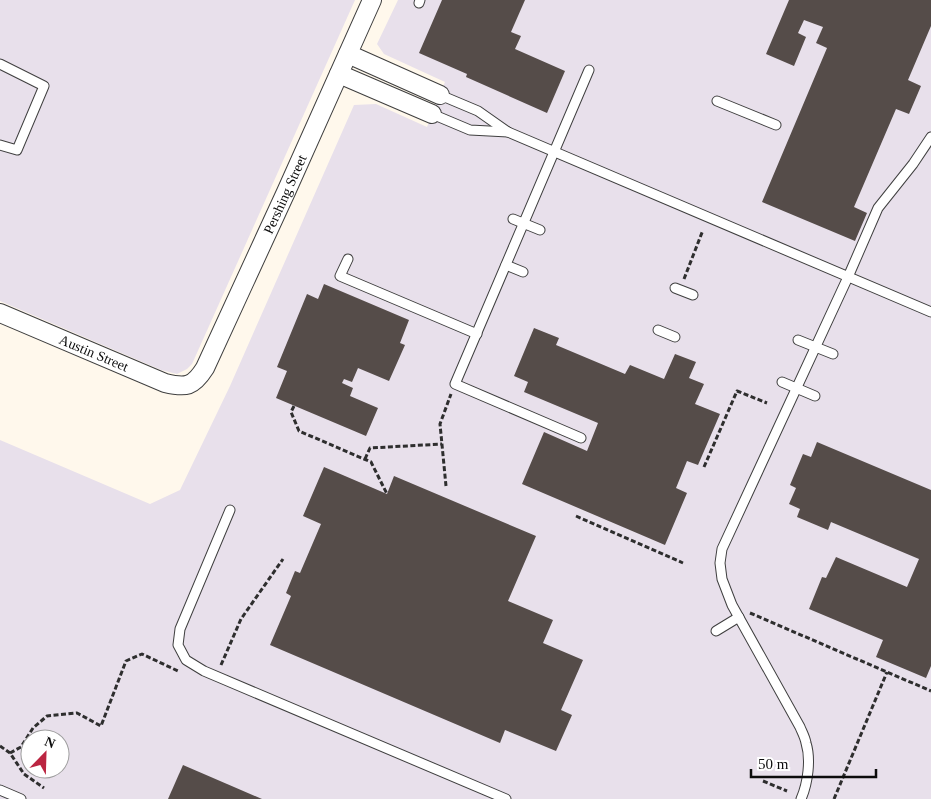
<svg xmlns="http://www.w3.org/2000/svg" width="931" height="799" font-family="'Times New Roman',serif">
<rect width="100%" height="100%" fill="#fff8ec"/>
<!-- industrial -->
<g fill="#e8e0eb" fill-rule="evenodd">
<polygon points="0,0 355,0 192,364 187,369 177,374 161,370 0,301"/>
<path d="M398 0H931V799H0V440L150 504 180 490 230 386 354 105 376 104 427 127 445 82 384 54 377 44ZM30 739H60V769H30Z"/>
</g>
<!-- building -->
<g fill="#554c49">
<polygon points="442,0 525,0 511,32 521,36 515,49 565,71 547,113 466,77 467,74 419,53"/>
<polygon points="789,0 931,0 931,26 908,80 921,86 909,114 896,109 854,207 867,213 855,241 762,202 827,48 816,43 823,27 804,20 798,33 806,37 794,66 766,54"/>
<polygon points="324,284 409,320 400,343 405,345 389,381 358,368 352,382 344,379 342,383 353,388 350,396 378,408 366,436 276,398 287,371 277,367 307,294 318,299"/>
<polygon points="534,328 559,338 556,345 625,374 630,365 664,379 675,354 696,362 689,378 704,384 695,404 720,414 698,465 687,461 676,488 687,493 665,545 522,484 544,432 587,451 598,423 524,392 528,382 514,376"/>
<polygon points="817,442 931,490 931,666 926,678 876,657 883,640 809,609 822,577 826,578 836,557 907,587 919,559 831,522 828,530 797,517 800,509 789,504 796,488 790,485 803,454 811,457"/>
<polygon points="324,467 387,494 394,476 536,536 508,601 553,620 543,643 583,660 561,710 572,715 556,751 505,730 500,743 270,645 291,596 286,593 295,571 300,573 321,524 303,516"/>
<polygon points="183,765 262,799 168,799"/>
</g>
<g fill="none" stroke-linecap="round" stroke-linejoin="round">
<!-- service casing -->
<g stroke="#3f3f3f" stroke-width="11">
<g id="service">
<polyline points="419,3 420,0"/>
<polyline points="0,64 44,86 17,150 0,145"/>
<polyline points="440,95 478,111 508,132 931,312"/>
<polyline points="717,101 776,125"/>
<polyline points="432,114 470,130 508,132"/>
<polyline points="513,219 540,230"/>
<polyline points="348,259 340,276 477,334"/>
<polyline points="506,265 523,272"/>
<polyline points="675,288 693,295"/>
<polyline points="658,330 675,337"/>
<polyline points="798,340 833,354"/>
<polyline points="782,382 815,396"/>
<polyline points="581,438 455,384 589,70"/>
<polyline points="230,510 180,629 178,645 186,660 204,671 506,799"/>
<polyline points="716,631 739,617"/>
<polyline points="0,790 21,799"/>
<path d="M801 799C808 783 811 759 806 743 805 737 802 732 800 727L732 605 722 579 720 563 722 549 848 277 878 208 913 164 931 137"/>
</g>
</g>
<!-- minor casing -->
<g stroke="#3f3f3f" stroke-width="20">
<g id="minor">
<polyline points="348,54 440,95"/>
<polyline points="339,74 432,114"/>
<path id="s1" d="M0 313 165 383C186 388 193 387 205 368L286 192 372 0"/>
</g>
</g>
<!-- path -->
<g stroke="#2e2e2e" stroke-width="3" stroke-dasharray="5 2.5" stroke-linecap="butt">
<polyline points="684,279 703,230"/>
<polyline points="294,406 291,412 299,431 371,462 387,494"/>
<polyline points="365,459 370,448 442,444"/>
<polyline points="704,467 737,391 767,403"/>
<polyline points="446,486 440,424 451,394"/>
<polyline points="576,516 683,563"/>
<polyline points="750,613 931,691"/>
<polyline points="221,665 241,619 283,559"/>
<polyline points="0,746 10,753 24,774 44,788"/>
<polyline points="10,753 21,747 33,728 47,716 77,713 101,726 126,661 142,654 178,671"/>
<polyline points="763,781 787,791"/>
<polyline points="834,799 887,672"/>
</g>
<!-- service -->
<use href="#service" stroke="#fff" stroke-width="9"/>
<!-- minor -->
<use href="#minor" stroke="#fff" stroke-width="18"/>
</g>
<g text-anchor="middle" stroke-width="5" stroke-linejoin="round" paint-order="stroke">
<!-- street labels -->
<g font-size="14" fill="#0c0c0c" stroke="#fff">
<text dy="5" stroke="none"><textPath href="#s1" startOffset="418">Pershing Street</textPath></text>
<text dy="5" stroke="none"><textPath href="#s1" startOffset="102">Austin Street</textPath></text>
</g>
</g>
<!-- north arrow -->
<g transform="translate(45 754) rotate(23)"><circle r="24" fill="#ffffff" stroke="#9e9e9e"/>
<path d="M0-4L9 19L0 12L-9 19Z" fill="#bb2541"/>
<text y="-8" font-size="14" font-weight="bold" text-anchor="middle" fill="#0c0c0c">N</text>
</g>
<!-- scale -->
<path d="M751 769v8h125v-8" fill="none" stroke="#0c0c0c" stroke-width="2.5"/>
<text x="758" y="769" font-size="15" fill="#0c0c0c" stroke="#ffffff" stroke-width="4" paint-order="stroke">50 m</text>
</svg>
